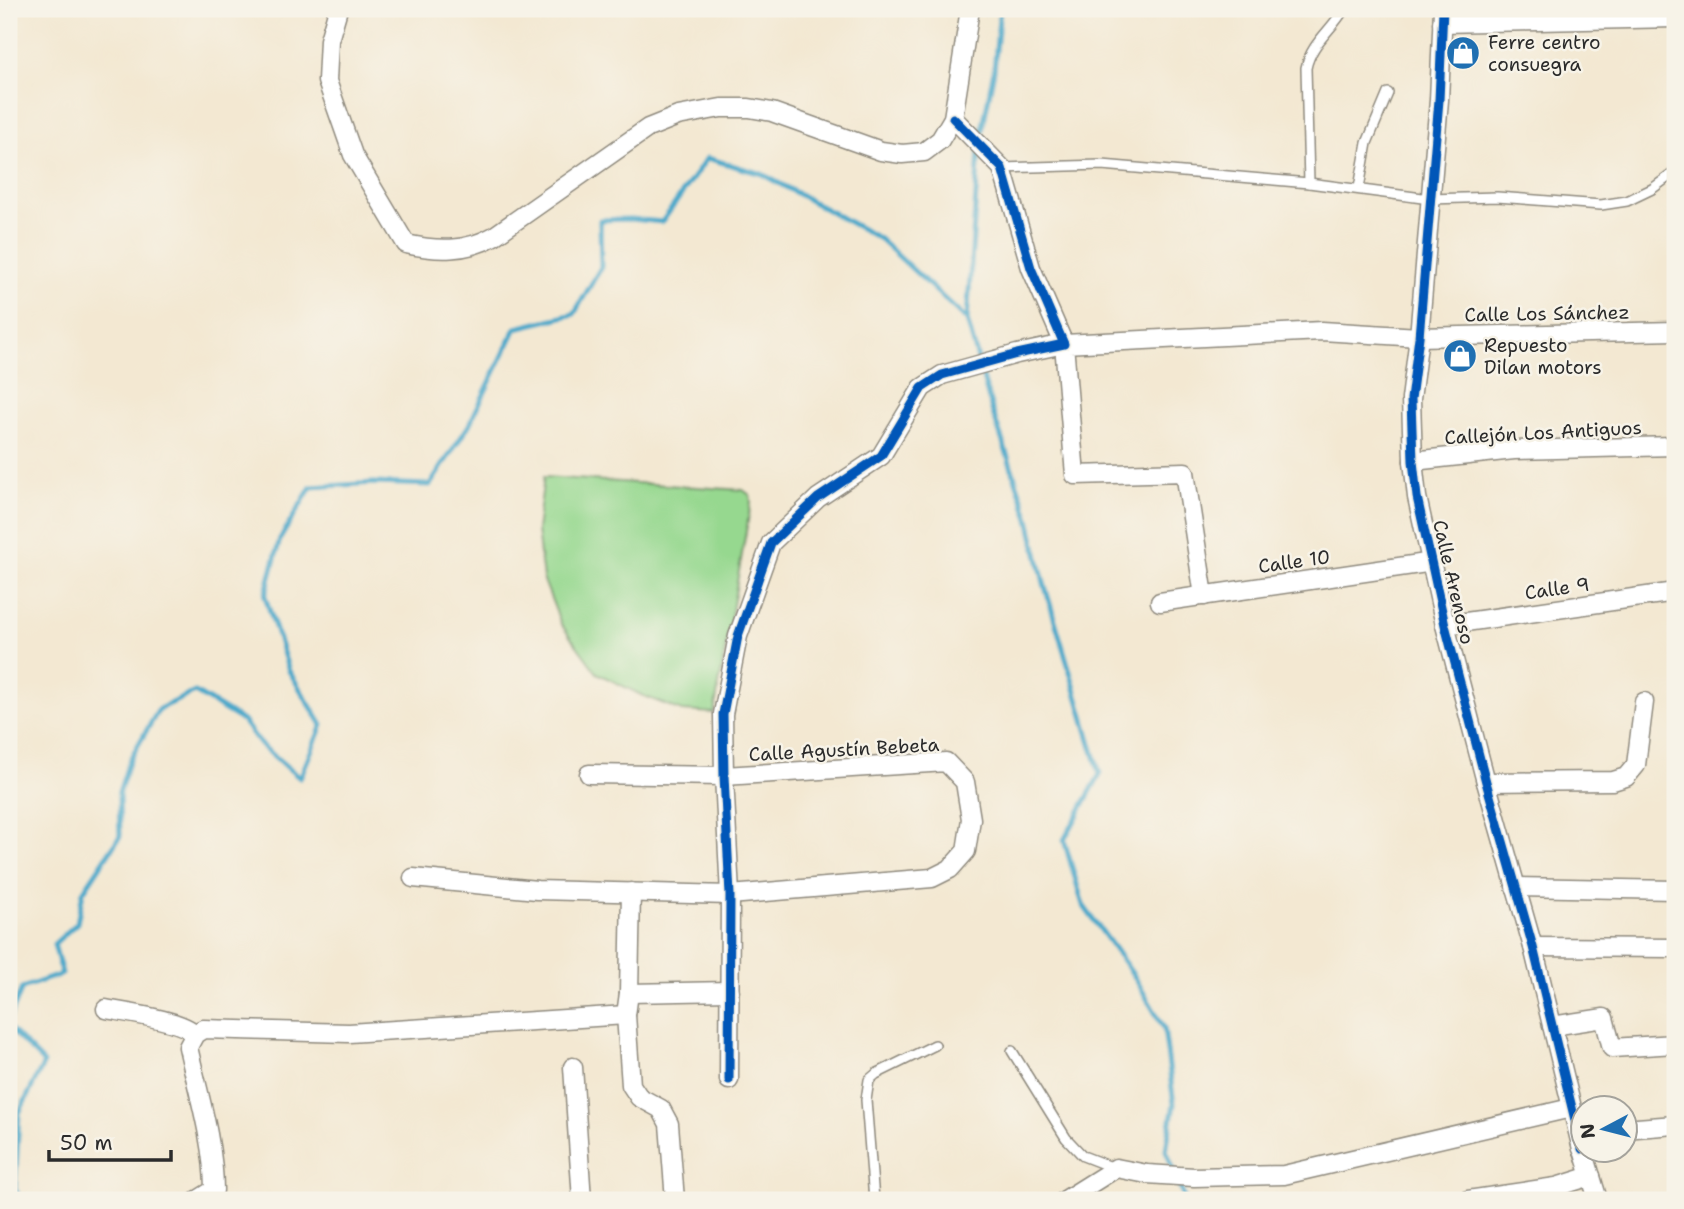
<svg xmlns="http://www.w3.org/2000/svg" width="1684" height="1209" font-family="'Shantell Sans',sans-serif">
<rect width="100%" height="100%" fill="#f7f3e8"/>
<filter id="ink" filterUnits="userSpaceOnUse"><feTurbulence type="fractalNoise" baseFrequency=".0143" numOctaves="2"/><feDisplacementMap in="SourceGraphic" scale="14" xChannelSelector="R" yChannelSelector="G"/><feConvolveMatrix kernelMatrix="1 2 1 2 8 2 1 2 1" color-interpolation-filters="sRGB"/></filter>
<filter id="wash" filterUnits="userSpaceOnUse"><feTurbulence type="fractalNoise" baseFrequency=".00686" numOctaves="4" result="noise"/><feDisplacementMap in="SourceGraphic" scale="28" xChannelSelector="R" yChannelSelector="G"/><feGaussianBlur stdDeviation="1.57" result="paint"/><feColorMatrix in="noise" values="0 0 0 0 0 0 0 0 0 0 0 0 0 0 0 0 0 1.4 0 .05"/><feComposite in="paint" operator="in"/></filter>
<g filter="url(#wash)">
<rect width="100%" height="100%" fill="#f3e8d2"/>
<!-- green -->
<polygon fill="#96d88f" stroke="#60825d" stroke-width="2" points="544,477 743,490 750,495 751,503 714,713 682,711 641,695 597,673 561,624 543,578 537,530"/>
<g fill="none" stroke-linecap="round" stroke-linejoin="round">
<!-- stream -->
<g stroke="#4ba9ca" stroke-width="5">
<polyline points="980,141 994,70 1000,9"/>
<polyline points="979,151 967,320 992,410 1029,519 1044,583 1100,774 1064,840 1083,905 1134,976 1164,1028 1174,1104 1166,1150 1174,1171"/>
<polyline points="9,1019 22,988 62,974 54,944 77,923 83,892 120,836 119,792 130,759 159,709 195,692 243,721 261,745 300,778 322,725 289,671 265,596 280,539 311,487 374,483 430,485 469,425 516,328 574,314 601,267 600,220 631,219 662,222 707,158 762,174 880,239 967,320"/>
<polyline points="9,1028 44,1063 19,1113 15,1189 21,1200"/>
<polyline points="1177,1180 1185,1200"/>
</g>
</g>
</g>
<g filter="url(#ink)">
<g fill="none" stroke-linecap="round" stroke-linejoin="round">
<!-- lane casing -->
<g stroke="#8f8a7e" stroke-width="12">
<g id="lane">
<polyline points="1002,168 1102,165 1309,183 1430,199 1497,197 1601,205 1627,201 1652,189 1675,172"/>
<path d="M1309 183 1306 68C1311 43 1332 30 1344 9"/>
<polyline points="1359,188 1367,143 1388,93"/>
<polyline points="1012,1051 1066,1138 1083,1156 1114,1168"/>
<polyline points="874,1200 866,1100 869,1080 876,1074 935,1045"/>
</g>
</g>
<!-- street casing -->
<g stroke="#8f8a7e" stroke-width="21">
<g id="street">
<path d="M338 9 329 40 327 81 353 155 406 244C437 251 466 252 494 236L648 128 678 116 721 108H749L772 112 881 151 902 154 924 152 940 140 953 118 970 9"/>
<polyline points="1443,9 1439,100 1419,337 1411,399 1413,461 1417,497 1445,625 1486,782 1533,947 1582,1149"/>
<polyline points="1442,23 1675,18"/>
<polyline points="1413,461 1514,450 1675,446"/>
<polyline points="1204,596 1185,472 1075,475 1064,344 1322,331 1419,337 1675,331"/>
<polyline points="1160,602 1433,562"/>
<polyline points="1445,625 1675,592"/>
<polyline points="1486,782 1613,781 1626,777 1636,765 1644,702"/>
<polyline points="413,878 537,890 730,895 932,878 950,869 966,851 971,819 965,782 946,762 724,776 589,774"/>
<polyline points="1515,887 1675,890"/>
<polyline points="631,892 629,993 626,1015 631,1085 639,1097 661,1109 669,1124 675,1200"/>
<polyline points="1533,947 1675,948"/>
<polyline points="629,993 730,991"/>
<path d="M106 1009C127 1013 183 1020 195 1034"/>
<polyline points="1552,1026 1604,1018 1612,1048 1675,1044"/>
<polyline points="573,1067 582,1200"/>
<polyline points="729,1080 730,895 724,776 723,714 738,636 771,543 818,498 881,456 922,388 942,375 1017,354 1064,344 1031,268 1002,168 953,118"/>
<polyline points="1624,1129 1675,1125"/>
<polyline points="1583,1150 1598,1200"/>
<path d="M198 1200 214 1190C214 1144 198 1092 188 1047L195 1034 203 1029 349 1033 626 1015"/>
<polyline points="1065,1200 1116,1168 1147,1174 1194,1177 1284,1175 1571,1108"/>
<polyline points="1468,1200 1556,1187 1591,1176"/>
</g>
</g>
<!-- lane -->
<use href="#lane" stroke="#fff" stroke-width="9"/>
<!-- street -->
<use href="#street" stroke="#fff" stroke-width="18"/>
<!-- cycleway casing -->
<g stroke="#f7f3e8" stroke-width="13">
<g id="cycleway">
<polyline points="1443,9 1439,100 1419,337 1411,399 1413,461 1417,497 1445,625 1486,782 1533,947 1582,1149"/>
<polyline points="729,1080 730,895 724,776 723,714 738,636 771,543 818,498 881,456 922,388 942,375 1017,354 1064,344 1031,268 1002,168 953,118"/>
</g>
</g>
<!-- cycleway -->
<use href="#cycleway" stroke="#0057b8" stroke-width="9"/>
</g>
</g>
<!-- icons -->
<defs>
<g id="shop-disc" transform="scale(1.75)"><circle r="9.5" fill="#1f6fb2" stroke="#f7f3e8"/><path d="M-5-2.5h2.3a2.7 3.5 0 0 1 5.4 0H5L5.5 6h-11ZM-1.5-2.5h3a1.5 2.3 0 0 0-3 0Z" fill="#fff"/></g>
</defs>
<g fill-rule="evenodd">
<use href="#shop-disc" x="1463" y="53"/>
<use href="#shop-disc" x="1460" y="356"/>
</g>
<g text-anchor="middle" stroke-width="5" stroke-linejoin="round" paint-order="stroke">
<!-- poi labels -->
<g font-size="19" fill="#2b2b2b" stroke="#f7f3e8" text-anchor="start">
<text x="1488" y="49">Ferre centro<tspan x="1488" dy="22">consuegra</tspan></text>
<text x="1484" y="352">Repuesto<tspan x="1484" dy="22">Dilan motors</tspan></text>
</g>
<!-- street labels -->
<g font-size="19" fill="#2b2b2b" stroke="#f7f3e8">
<text transform="translate(1547 313) rotate(-1)" y="7">Calle Los Sánchez</text>
<text transform="translate(1543 432) rotate(-3)" y="7">Callejón Los Antiguos</text>
<text transform="translate(1294 561) rotate(-8)" y="7">Calle 10</text>
<text transform="translate(1454 582) rotate(77)" y="7">Calle Arenoso</text>
<text transform="translate(1557 588) rotate(-8)" y="7">Calle 9</text>
<text transform="translate(844 749) rotate(-3)" y="7">Calle Agustín Bebeta</text>
</g>
</g>
<!-- margin -->
<rect width="1684" height="1209" fill="none" stroke="#f7f3e8" stroke-width="35"/>
<!-- north arrow -->
<g transform="translate(1604 1129) rotate(263)"><circle r="33" fill="#f7f3e8" stroke="#a5a39c" stroke-width="2"/>
<path d="M0-5L12 26L0 18L-12 26Z" fill="#1f6fb2"/>
<text y="-10" font-size="19" font-weight="bold" text-anchor="middle" fill="#2b2b2b">N</text>
</g>
<!-- scale -->
<path d="M49 1150v10h122v-10" fill="none" stroke="#2b2b2b" stroke-width="3.5"/>
<text x="60" y="1150" font-size="21" fill="#2b2b2b" stroke="#f7f3e8" stroke-width="5" paint-order="stroke">50 m</text>
</svg>
